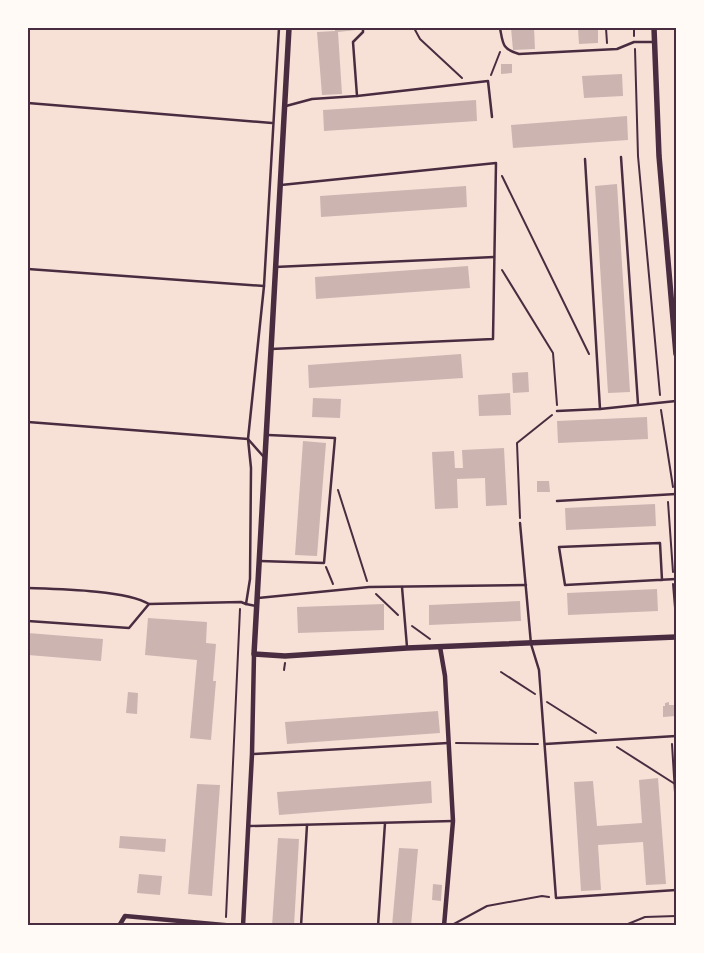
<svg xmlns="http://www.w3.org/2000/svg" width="704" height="953" font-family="'Nunito Sans',sans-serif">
<rect width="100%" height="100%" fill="#f7e1d7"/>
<!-- building -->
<g fill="#ccb4b1">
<polygon points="335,28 356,28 356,30 338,32 342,94 322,95 317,32 335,31"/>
<polygon points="511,28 534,28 535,49 513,50"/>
<polygon points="578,28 598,28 598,43 579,44"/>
<polygon points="501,64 512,64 512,73 501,74"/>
<polygon points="622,74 623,96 584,98 582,76"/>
<polygon points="476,100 477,121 324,131 323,110"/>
<polygon points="627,116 628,140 513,148 511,125"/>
<polygon points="617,184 630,392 608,393 595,186"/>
<polygon points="466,186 467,207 321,217 320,196"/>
<polygon points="468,266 470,288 316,299 315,277"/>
<polygon points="461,354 463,378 309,388 308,365"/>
<polygon points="528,372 529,392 513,393 512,373"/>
<polygon points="510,393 511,415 479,416 478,395"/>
<polygon points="313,398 341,399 340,418 312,417"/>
<polygon points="647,417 648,439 558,443 557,421"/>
<polygon points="303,441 326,443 317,556 295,555"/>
<polygon points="504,448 507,505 486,506 485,478 457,479 458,508 435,509 432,452 454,451 455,468 463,468 462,450"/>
<polygon points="537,481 549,481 550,492 537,492"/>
<polygon points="655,504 656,526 566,530 565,508"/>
<polygon points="657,589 658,611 568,615 567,593"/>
<polygon points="520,601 521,621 429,625 429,605"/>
<polygon points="384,604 384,630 298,633 297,607"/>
<polygon points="148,618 207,622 206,643 216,644 213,681 216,681 211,740 190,738 197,660 145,655"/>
<polygon points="28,633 103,639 101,661 28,655"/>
<polygon points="128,692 138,693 137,714 126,713"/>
<polygon points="669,702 669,705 676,705 676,716 663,717 663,706 665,706 665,703"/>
<polygon points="438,711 440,733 287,744 285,722"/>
<polygon points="658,778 666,884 646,885 643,842 598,845 601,890 581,891 574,782 593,781 597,826 642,823 639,780"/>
<polygon points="431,781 432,803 279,815 277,792"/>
<polygon points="197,784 220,785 212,896 188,894"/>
<polygon points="120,836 166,839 165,852 119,848"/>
<polygon points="278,838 299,839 294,926 272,926"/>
<polygon points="399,848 418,849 411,926 392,926"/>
<polygon points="139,874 162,876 160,895 137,893"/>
<polygon points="433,884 442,885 441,901 432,900"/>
</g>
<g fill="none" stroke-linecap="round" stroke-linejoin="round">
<!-- path -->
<g stroke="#4a2c40" stroke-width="2">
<polyline points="414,28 420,39 462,78"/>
<polyline points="606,28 607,43"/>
<polyline points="634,28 634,36"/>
<polyline points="635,49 638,156 660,395"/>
<polyline points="491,75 500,52"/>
<polyline points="502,176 589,354"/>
<polyline points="502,270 553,353 557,405"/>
<polyline points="661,410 673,487"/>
<polyline points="338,490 367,581"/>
<polyline points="668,502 673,572"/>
<polyline points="520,518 517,443 552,415"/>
<polyline points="326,567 333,584"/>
<polyline points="673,584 675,608"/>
<polyline points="376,594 398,615"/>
<polyline points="412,626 430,639"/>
<polyline points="284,670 285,663"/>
<polyline points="501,672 535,694"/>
<polyline points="547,702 596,733"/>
<polyline points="456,743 538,744"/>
<polyline points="672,744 676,809"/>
<polyline points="617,747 675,784"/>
<polyline points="226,917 240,609"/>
<polyline points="452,925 487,906 542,896 549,897"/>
<polyline points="623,926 645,917 676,916"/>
</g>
<!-- service -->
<g stroke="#4a2c40" stroke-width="2.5">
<path d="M500 28C503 44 502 49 519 54L617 49 634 42H654"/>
<polyline points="357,96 353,42 363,32 363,28"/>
<polyline points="28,103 272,123"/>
<polyline points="286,106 312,99 357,96 488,81 492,117"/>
<polyline points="621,157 638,404"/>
<polyline points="585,159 600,409"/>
<polyline points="275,267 494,257"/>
<polyline points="28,269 264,286"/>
<polyline points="271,349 493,339 496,163 281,185"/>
<polyline points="557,411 600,409 676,401"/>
<path d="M28 422 248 439 251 468 250 579 246 604 241 602 149 604C126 590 57 589 28 588"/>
<polyline points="263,456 248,439 264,286 279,28"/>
<polyline points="557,501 676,494"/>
<polyline points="520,523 531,644 539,670 556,898 676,890"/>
<polyline points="260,561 324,563 335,438 268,435"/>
<polyline points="662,580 660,543 559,547 565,585 676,579"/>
<polyline points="402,587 407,647"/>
<polyline points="258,598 369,587 526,585"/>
<polyline points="246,604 256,606"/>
<polyline points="28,621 129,628 149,604"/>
<polyline points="545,744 676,736"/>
<polyline points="253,754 448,743"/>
<polyline points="249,826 453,821"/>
<polyline points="301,926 307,825"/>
<polyline points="378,926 385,823"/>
<polyline points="666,926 676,925"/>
</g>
<!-- minor -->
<g stroke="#4a2c40" stroke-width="4.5">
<polyline points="440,647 445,676 453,821 444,926"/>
<polyline points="119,926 125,916 235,926"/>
<polyline points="243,926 252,754 254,654"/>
</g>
<!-- tertiary -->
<g stroke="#4a2c40" stroke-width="5.5">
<polyline points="289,28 254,654 285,656 407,648 676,637"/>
<polyline points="654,28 659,156 676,354"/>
</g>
</g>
<!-- border -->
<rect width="704" height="953" fill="none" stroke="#fffaf5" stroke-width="58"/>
<rect x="29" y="29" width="646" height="895" fill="none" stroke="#4a2c40" stroke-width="2"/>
</svg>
